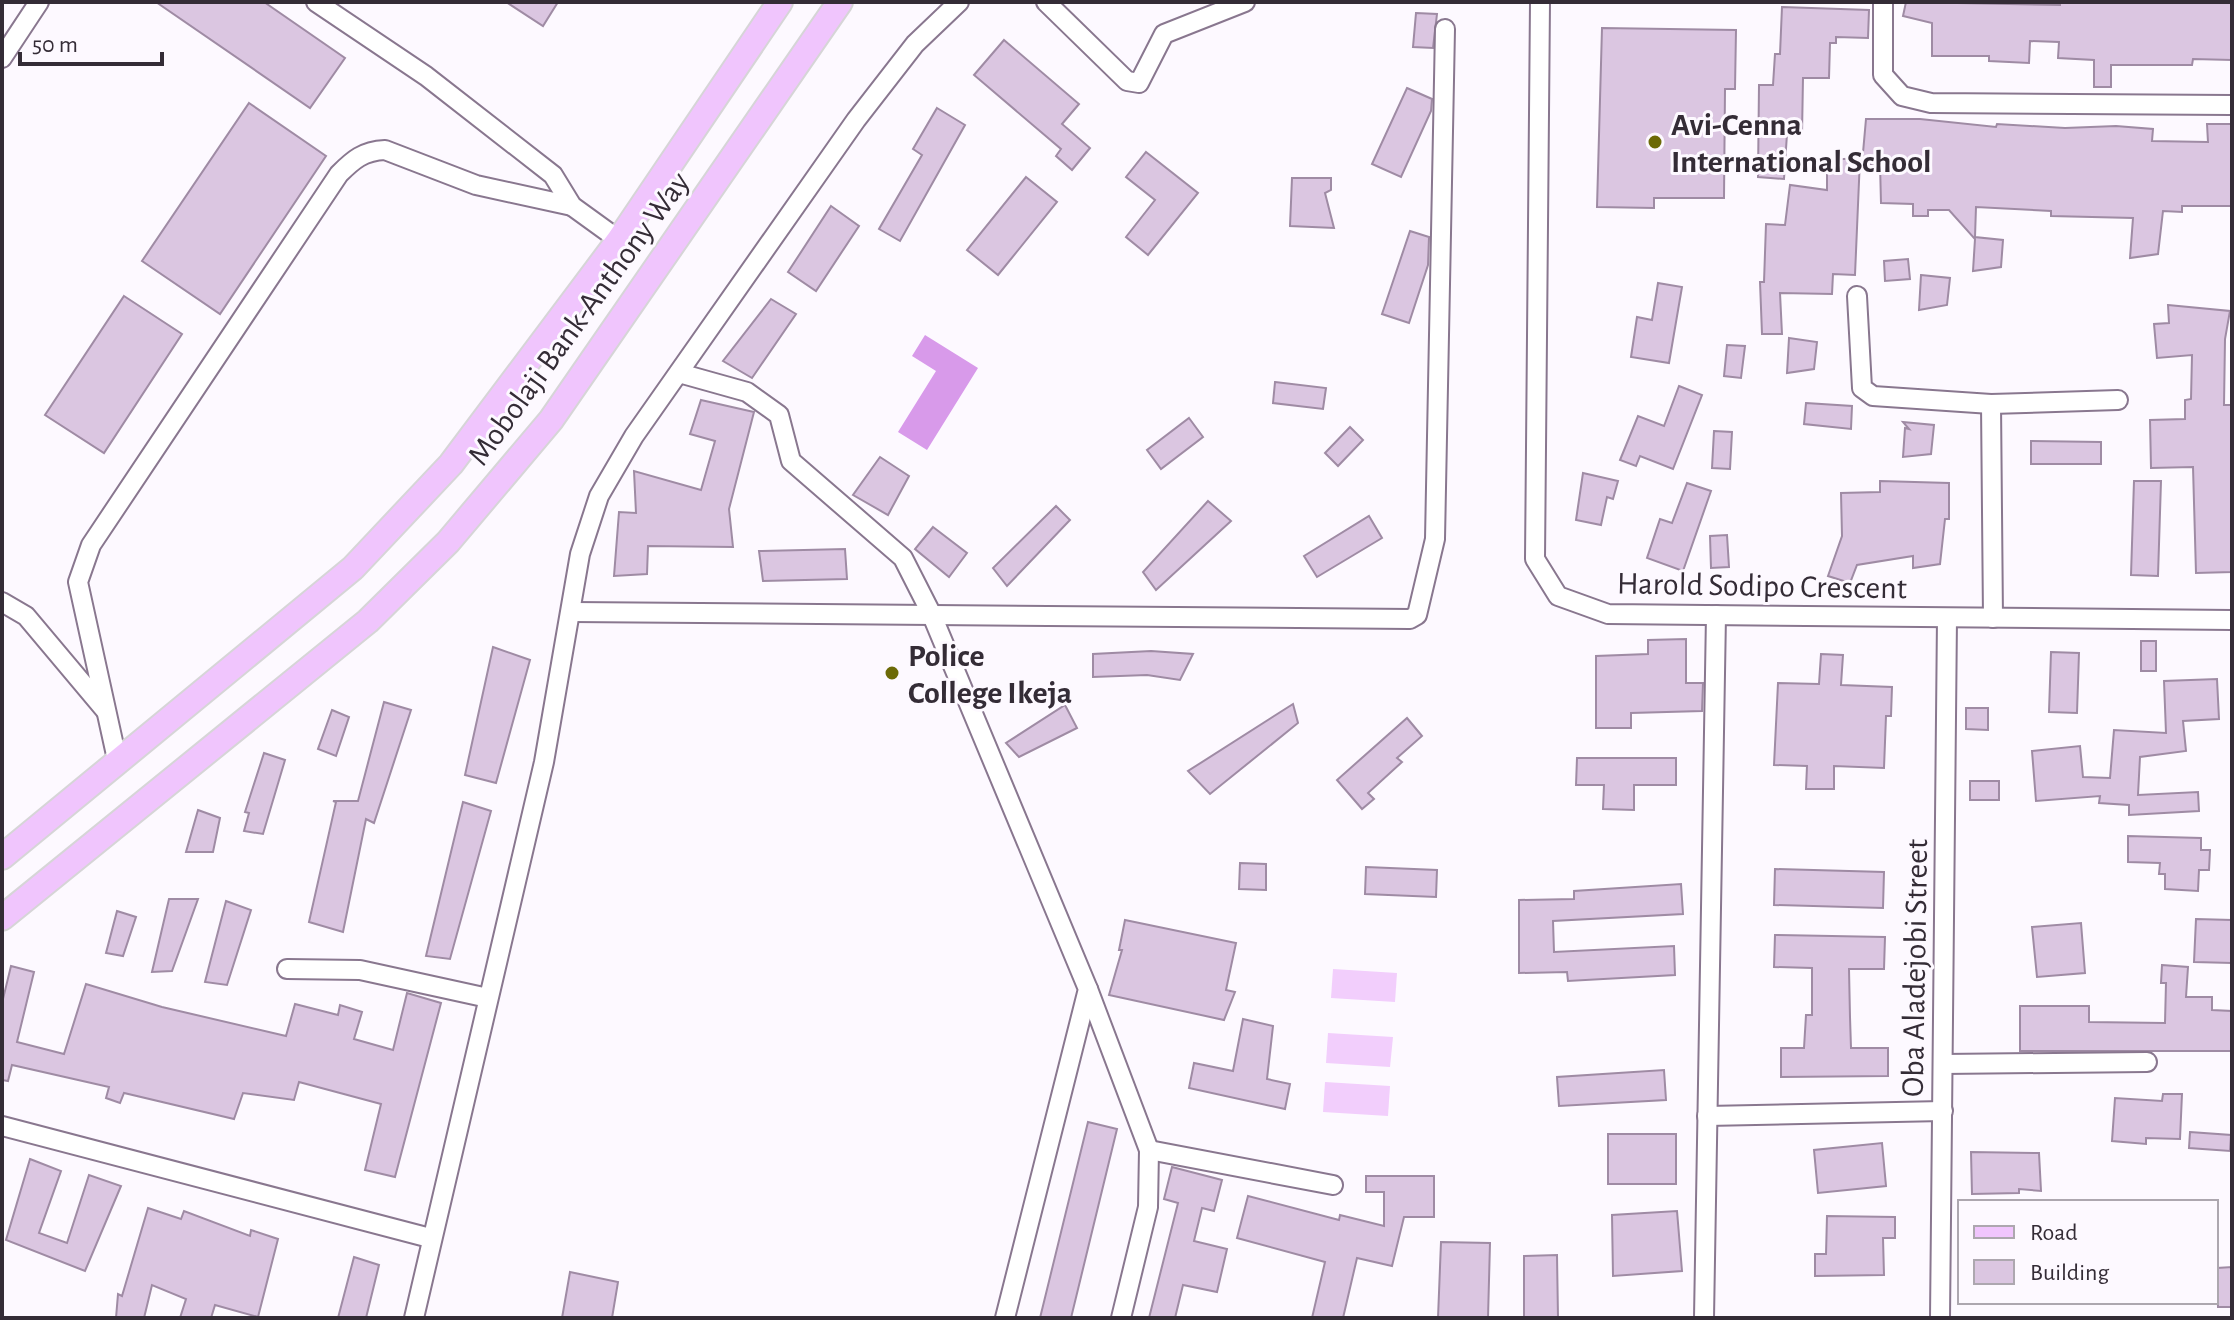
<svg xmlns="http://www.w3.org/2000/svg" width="2234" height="1320" font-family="'Alegreya Sans',sans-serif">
<rect width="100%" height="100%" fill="#fdf9ff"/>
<!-- green -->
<g fill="#f2cefc">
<polygon points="1333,969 1397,973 1395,1002 1331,998"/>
<polygon points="1328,1033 1393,1037 1390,1067 1326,1063"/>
<polygon points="1325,1082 1390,1086 1388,1116 1323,1112"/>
</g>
<!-- water -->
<polygon fill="#d89aea" points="925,335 978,368 927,450 898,432 936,371 912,356"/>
<!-- building -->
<g fill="#dbc6e1" stroke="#9f8ba4" stroke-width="2">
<polygon points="156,2 264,2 345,58 310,108"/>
<polygon points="506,2 558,2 543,26"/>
<polygon points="1906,2 2060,5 2060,2 2232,2 2232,60 2193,59 2192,65 2111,65 2111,87 2094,87 2094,60 2058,58 2059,42 2030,41 2029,63 1989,61 1989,56 1932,56 1932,23 1903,16"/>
<polygon points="1782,7 1869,10 1868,38 1836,37 1836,43 1830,43 1829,78 1803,78 1802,134 1787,134 1784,179 1758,177 1759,85 1773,85 1775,54 1780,54"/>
<polygon points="1416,13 1437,14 1433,48 1413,47"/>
<polygon points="1602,28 1736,30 1735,89 1725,89 1724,198 1654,198 1654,208 1597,207"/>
<polygon points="1004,40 1079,104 1062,124 1090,148 1072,170 1056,156 1061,149 974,75"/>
<polygon points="1407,88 1432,99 1431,111 1401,177 1372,164"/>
<polygon points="249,103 326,156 220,314 142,261"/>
<polygon points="937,108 965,125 900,241 879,229 922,155 913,149"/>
<polygon points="1866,119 1920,119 1996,127 1997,124 2065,128 2116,126 2153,129 2152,141 2208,142 2207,124 2232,124 2232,206 2182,206 2182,212 2163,211 2158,254 2130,258 2133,218 2051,216 2051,211 1976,207 1975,237 2003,240 2001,267 1973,271 1975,239 1949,210 1928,210 1928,216 1913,216 1913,204 1881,203 1880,164 1862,164"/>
<polygon points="1146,152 1198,193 1148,255 1126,237 1155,200 1126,177"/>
<polygon points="1860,158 1855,275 1833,274 1832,294 1780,293 1782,334 1762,334 1760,282 1764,282 1766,224 1785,225 1790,185 1827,190 1827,160"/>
<polygon points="1026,177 1057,202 998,275 967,250"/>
<polygon points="1292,178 1331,178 1331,190 1325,193 1334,228 1290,226"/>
<polygon points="831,206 859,226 816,291 788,272"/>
<polygon points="1410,231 1429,237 1428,265 1409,323 1382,314"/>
<polygon points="1908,259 1910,279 1885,281 1884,261"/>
<polygon points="1921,275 1950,278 1947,305 1919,310"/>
<polygon points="1658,283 1682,287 1669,363 1631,357 1637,317 1652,320"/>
<polygon points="124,296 182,334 104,453 45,415"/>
<polygon points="771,299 796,314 752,378 723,361"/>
<polygon points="2168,305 2230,311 2225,339 2224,405 2232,405 2232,572 2196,573 2193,467 2151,468 2150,420 2185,419 2185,400 2191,399 2192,355 2157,358 2154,324 2169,323"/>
<polygon points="1789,338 1817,342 1814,369 1787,373"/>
<polygon points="1727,345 1745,346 1741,378 1724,376"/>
<polygon points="1275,382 1326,388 1323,409 1273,403"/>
<polygon points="1679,386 1702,395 1673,469 1640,456 1636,466 1620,460 1638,416 1664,426"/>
<polygon points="701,400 754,412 729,509 733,547 648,546 647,574 614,576 619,512 636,513 634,471 701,490 715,441 690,434"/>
<polygon points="1806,403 1852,406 1851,429 1804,424"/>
<polygon points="1189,418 1203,437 1161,469 1147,450"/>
<polygon points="1903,422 1934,425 1931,454 1903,457 1905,428 1909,429"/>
<polygon points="1350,427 1363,440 1338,466 1325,453"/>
<polygon points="1714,431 1732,432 1730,469 1712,468"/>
<polygon points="2031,441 2101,442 2101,464 2031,464"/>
<polygon points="880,457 909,476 888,515 853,495"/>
<polygon points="1583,473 1618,481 1613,499 1607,497 1601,525 1576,520"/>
<polygon points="1880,481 1949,483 1949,519 1945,519 1940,564 1913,568 1913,556 1857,565 1850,583 1828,576 1842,536 1841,493 1880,492"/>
<polygon points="2134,481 2161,481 2158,576 2131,575"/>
<polygon points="1687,483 1711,491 1683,571 1647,558 1660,519 1672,523"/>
<polygon points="1208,501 1231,521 1156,590 1143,572"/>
<polygon points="1056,506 1070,520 1007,586 993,568"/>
<polygon points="1369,516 1382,538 1317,577 1304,556"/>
<polygon points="933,527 967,553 949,577 915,549"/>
<polygon points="1727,535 1729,567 1711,568 1710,536"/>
<polygon points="845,549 847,579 763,581 759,551"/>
<polygon points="1686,639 1686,683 1703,683 1702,711 1631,713 1631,728 1596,728 1596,656 1648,654 1648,640"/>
<rect x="2141" y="641" width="15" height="30"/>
<polygon points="493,647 530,660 496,783 465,775"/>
<polygon points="1151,651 1193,654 1180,680 1147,675 1093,677 1093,654"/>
<polygon points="2051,652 2079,653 2077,713 2049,712"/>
<polygon points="1821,654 1843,655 1841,685 1892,687 1891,716 1886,716 1884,768 1834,766 1834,789 1806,789 1807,766 1774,765 1778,683 1819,684"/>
<polygon points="2217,679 2219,719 2183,721 2186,751 2140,757 2138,795 2198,792 2199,811 2129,815 2129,805 2099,803 2100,796 2036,801 2032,751 2080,746 2083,777 2110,778 2114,730 2166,733 2164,681"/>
<polygon points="384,702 411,710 374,823 366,819 343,932 309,922 336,802 333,801 358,801"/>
<polygon points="1293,704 1298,723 1210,794 1188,771"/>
<polygon points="1065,705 1077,728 1019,757 1006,743"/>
<polygon points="1966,708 1988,708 1988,730 1966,729"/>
<polygon points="332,710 349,717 336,756 318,749"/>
<polygon points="1407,718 1422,736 1397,758 1402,762 1368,793 1374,799 1362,809 1337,780"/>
<polygon points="264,753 285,760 263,834 244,831 249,813 245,812"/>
<polygon points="1577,758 1676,758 1676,785 1634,785 1634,810 1603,809 1604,785 1576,785"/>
<rect x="1970" y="781" width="29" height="19"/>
<polygon points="463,802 491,811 450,959 426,956"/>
<polygon points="198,810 220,818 213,852 186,852"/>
<polygon points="2128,836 2201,838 2201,850 2210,850 2209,870 2199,870 2198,891 2165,889 2165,874 2159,874 2160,863 2128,862"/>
<polygon points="1240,863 1266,864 1266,890 1239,889"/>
<polygon points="1366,867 1437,870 1436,897 1365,894"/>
<polygon points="1775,869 1884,872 1883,908 1774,905"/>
<polygon points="1681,884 1683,914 1553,921 1554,952 1674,946 1675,975 1568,981 1567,972 1519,973 1519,900 1574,899 1574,891"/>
<polygon points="169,899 198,899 172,971 152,972"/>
<polygon points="226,901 251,910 227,985 205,982"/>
<polygon points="117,911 136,917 123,956 106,953"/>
<polygon points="2196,919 2232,920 2232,963 2194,962"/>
<polygon points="1125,920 1236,943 1226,990 1235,992 1224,1020 1109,995 1122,950 1119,950"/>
<polygon points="2081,923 2085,973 2037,977 2032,927"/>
<polygon points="1775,935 1885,937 1884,969 1849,969 1850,1017 1851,1048 1888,1048 1888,1076 1781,1077 1781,1048 1804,1048 1806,1015 1812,1015 1812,968 1774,967"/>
<polygon points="2162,965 2188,967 2186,997 2212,997 2212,1010 2232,1011 2232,1051 2020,1051 2020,1006 2089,1006 2089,1022 2165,1023 2166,983 2161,983"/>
<polygon points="11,966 34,972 17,1042 64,1054 86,984 162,1007 286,1036 295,1004 338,1015 340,1005 362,1012 354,1039 393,1050 407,993 441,1003 395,1177 365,1170 381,1104 299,1082 294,1100 243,1093 234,1119 124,1093 120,1103 106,1098 109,1087 12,1065 8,1081 2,1080 2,1003"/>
<polygon points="1243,1019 1273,1026 1267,1079 1290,1084 1285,1109 1189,1088 1194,1063 1233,1071"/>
<polygon points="1664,1070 1666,1100 1559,1106 1557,1077"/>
<polygon points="2163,1094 2182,1094 2180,1139 2146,1138 2146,1144 2112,1141 2115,1098 2162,1101"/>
<polygon points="1088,1122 1117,1129 1071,1318 1040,1318"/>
<polygon points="2190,1132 2231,1135 2230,1151 2189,1148"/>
<rect x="1608" y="1134" width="68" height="50"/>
<polygon points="1882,1143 1886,1186 1818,1193 1814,1150"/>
<polygon points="1971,1152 2039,1153 2041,1191 2019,1189 2019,1193 1972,1194"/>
<polygon points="30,1159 61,1171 39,1233 67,1243 89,1175 121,1186 85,1271 6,1240"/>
<polygon points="1172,1167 1222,1180 1214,1211 1202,1208 1194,1241 1227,1249 1217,1292 1183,1285 1175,1318 1149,1318 1178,1203 1164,1199"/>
<polygon points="1366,1176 1434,1176 1434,1217 1404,1217 1392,1266 1357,1258 1343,1318 1312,1318 1325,1262 1237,1238 1248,1196 1339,1220 1340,1215 1384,1226 1384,1192 1366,1192"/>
<polygon points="148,1208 181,1219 184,1211 250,1236 251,1230 278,1239 258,1317 215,1305 211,1318 180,1318 186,1299 152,1285 144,1318 116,1318 118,1294 122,1296"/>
<polygon points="1677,1211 1682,1271 1613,1276 1612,1215"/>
<polygon points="1827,1216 1895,1217 1895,1238 1883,1238 1884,1275 1815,1276 1815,1254 1826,1254"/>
<polygon points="1441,1242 1490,1243 1488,1318 1438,1318"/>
<polygon points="1557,1255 1558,1318 1524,1318 1524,1256"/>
<polygon points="354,1257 379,1265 366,1318 338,1318"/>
<polygon points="2232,1267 2232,1307 2218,1307 2217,1268"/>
<polygon points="570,1272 618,1282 612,1318 562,1318"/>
</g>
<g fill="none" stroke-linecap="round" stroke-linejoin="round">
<!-- minor casing -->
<g stroke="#89778f" stroke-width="22">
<g id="minor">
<polyline points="316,2 426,76 553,175 572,206 619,240"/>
<polyline points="1046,2 1127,81 1139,83 1164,34 1245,2"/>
<polyline points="1540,2 1535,559 1558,596 1608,614 2232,620"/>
<polyline points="1883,2 1883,75 1902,96 1931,103 2232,105"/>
<polyline points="2,58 39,2"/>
<polyline points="1857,296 1862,388 1873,396 1991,404 2118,400"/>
<polyline points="679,373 747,392 779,415 791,461 903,558 931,613 1088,989 1005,1318"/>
<polyline points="1991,404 1993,618"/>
<polyline points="2,602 26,616 105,710"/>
<polyline points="572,612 1410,619 1417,615 1435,539 1445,29"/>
<path d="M118 764 78 582 91 545 339 174C353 160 363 151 385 150L476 185 572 206"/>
<polyline points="287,969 360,970 488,998"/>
<polyline points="1088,989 1149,1150 1148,1207 1121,1318"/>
<polyline points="1943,1064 2147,1062"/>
<polyline points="1707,1116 1943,1111"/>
<polyline points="2,1126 430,1238"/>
<polyline points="1149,1150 1333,1185"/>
<polyline points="414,1318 544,762 580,554 599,496 634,436 856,120 915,44 959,2"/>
<polyline points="1704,1318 1716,615"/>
<polyline points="1940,1318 1947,618"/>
</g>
</g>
<!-- major casing -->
<g stroke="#d6d5d7" stroke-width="28">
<g id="major">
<polyline points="2,857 353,568 451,464 619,240 780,2"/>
<polyline points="2,918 368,621 448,542 551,420 840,2"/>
</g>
</g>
<!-- minor -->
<use href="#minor" stroke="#fff" stroke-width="18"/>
<!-- major -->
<use href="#major" stroke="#f0c5fd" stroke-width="24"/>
</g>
<!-- markers -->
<g fill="#6c6a07" stroke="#fdf9ff" stroke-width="3">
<circle cx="1655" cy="142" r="8"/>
<circle cx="892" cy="673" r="8"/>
</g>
<g text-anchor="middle" stroke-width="6" stroke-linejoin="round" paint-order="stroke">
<!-- poi labels -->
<g font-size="32" font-weight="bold" fill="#342c36" stroke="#fdf9ff" text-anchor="start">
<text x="1671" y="135">Avi-Cenna<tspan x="1671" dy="37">International School</tspan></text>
<text x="908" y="666">Police<tspan x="908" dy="37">College Ikeja</tspan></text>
</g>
<!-- street labels -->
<g font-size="32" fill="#342c36" stroke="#fdf9ff">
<text transform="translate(578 318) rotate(-54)" y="11">Mobolaji Bank-Anthony Way</text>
<text transform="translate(1762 585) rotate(1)" y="11">Harold Sodipo Crescent</text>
<text transform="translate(1914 968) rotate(-89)" y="11">Oba Aladejobi Street</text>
</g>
</g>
<!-- border -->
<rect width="2234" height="1320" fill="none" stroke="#342c36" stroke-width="8"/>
<!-- legend -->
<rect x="1958" y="1200" width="260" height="104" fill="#fdf9ff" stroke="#ada7af" stroke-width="2"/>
<rect x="1974" y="1226" width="40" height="12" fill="#f0c5fd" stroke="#ada7af" stroke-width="2"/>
<text x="2030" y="1240" font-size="24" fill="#342c36">Road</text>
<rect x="1974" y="1260" width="40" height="24" fill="#dbc6e1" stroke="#ada7af" stroke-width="2"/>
<text x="2030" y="1280" font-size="24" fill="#342c36">Building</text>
<!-- scale -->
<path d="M20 52v12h142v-12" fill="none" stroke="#342c36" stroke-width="4"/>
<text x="32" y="52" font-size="24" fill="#342c36" stroke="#fdf9ff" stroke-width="6" paint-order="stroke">50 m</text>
</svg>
